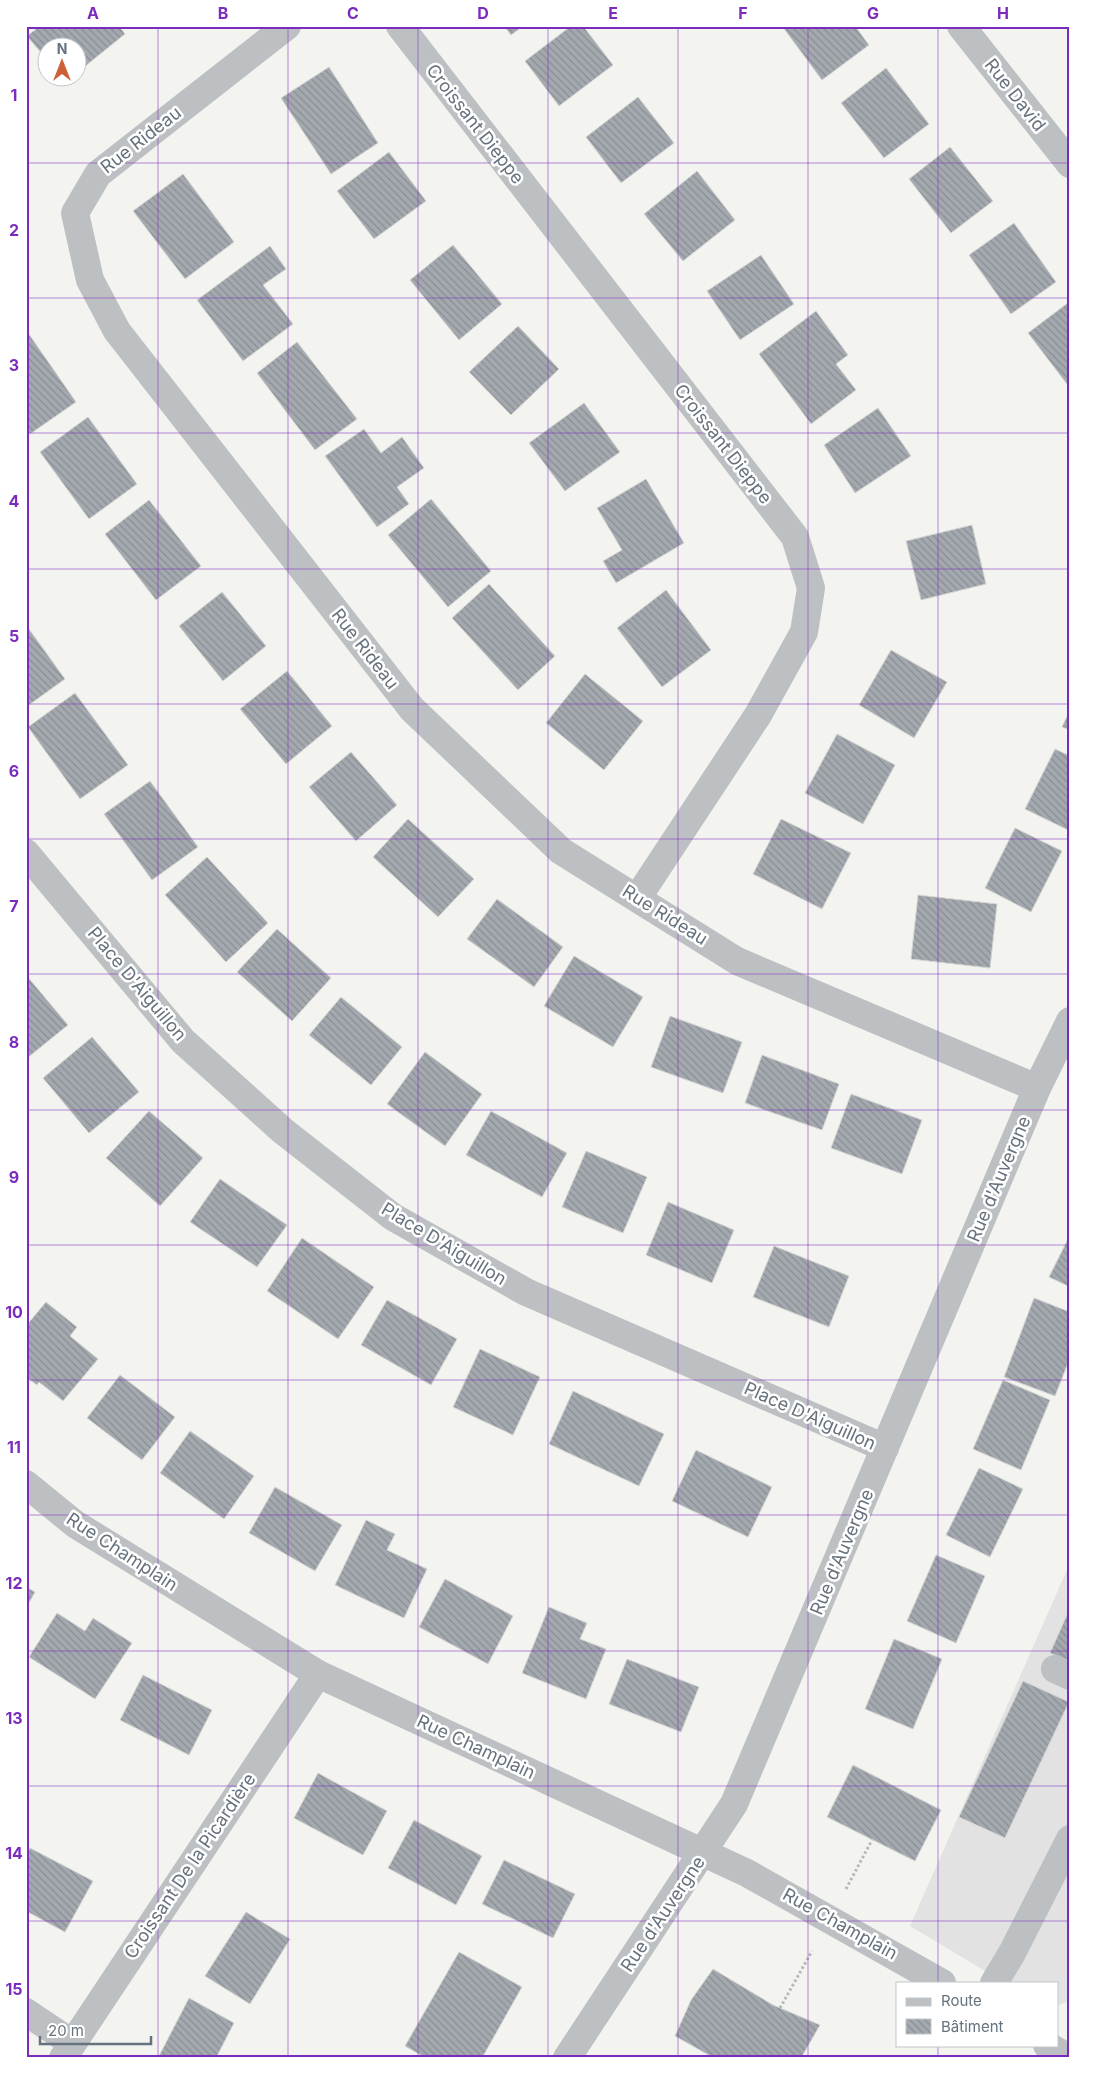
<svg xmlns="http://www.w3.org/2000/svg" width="1096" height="2084" font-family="Inter,sans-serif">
<defs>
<pattern id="building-back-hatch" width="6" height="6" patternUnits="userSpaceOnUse" patternTransform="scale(1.25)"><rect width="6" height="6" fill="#a3a9ae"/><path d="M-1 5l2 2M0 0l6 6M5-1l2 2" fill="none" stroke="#898e93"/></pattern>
</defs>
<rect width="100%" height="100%" fill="#f3f3f0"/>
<!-- built -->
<polygon fill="#e1e2e1" points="1070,1563 1070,2000 1057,2006 1057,1983 1005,1983 910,1926"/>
<!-- building -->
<g fill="url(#building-back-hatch)" stroke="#d5d5d3">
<polygon points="40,26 119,26 125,34 78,72 78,48 48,48 48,61 27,36"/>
<polygon points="504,26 523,26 511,35"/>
<polygon points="571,26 583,26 613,65 559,106 525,61"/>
<polygon points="782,26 855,26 869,45 822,80"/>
<polygon points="329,67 378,143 331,174 281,98"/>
<polygon points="886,68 929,124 884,158 841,103"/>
<polygon points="638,97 674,143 621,183 586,137"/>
<polygon points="950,147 993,201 951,233 909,179"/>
<polygon points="389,152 426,201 374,239 337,191"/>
<polygon points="697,171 735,220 683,261 644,214"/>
<polygon points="183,174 234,242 185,279 133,211"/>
<polygon points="1014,223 1056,282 1011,314 969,255"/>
<polygon points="453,245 502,304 459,340 410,280"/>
<polygon points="270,246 286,269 263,285 293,324 243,361 197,300"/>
<polygon points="761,255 794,304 740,340 707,291"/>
<polygon points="1069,302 1070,302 1070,388 1028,333"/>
<polygon points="816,311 848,355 836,364 856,390 811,424 759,354"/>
<polygon points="518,326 559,369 511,415 469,372"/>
<polygon points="26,330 76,402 30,434 26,429"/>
<polygon points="297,342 357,419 315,450 257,373"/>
<polygon points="584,403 620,452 565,491 529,443"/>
<polygon points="878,408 911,456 855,493 824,445"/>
<polygon points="88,417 137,484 89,519 40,452"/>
<polygon points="364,429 381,453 402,437 424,468 397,487 409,504 377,527 325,456"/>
<polygon points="646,479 684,543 616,583 603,561 622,550 597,508"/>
<polygon points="431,499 491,571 448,607 388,535"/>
<polygon points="149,500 201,566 156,600 105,534"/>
<polygon points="972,525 986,584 921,600 906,541"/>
<polygon points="489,584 555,656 518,690 452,618"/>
<polygon points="666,590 711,650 662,687 617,628"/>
<polygon points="222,592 266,646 223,681 179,626"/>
<polygon points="26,625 65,679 26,707"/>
<polygon points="891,650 947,682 914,738 859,705"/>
<polygon points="287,671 332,726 286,764 240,709"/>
<polygon points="585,674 643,721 604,770 546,723"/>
<polygon points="75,693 128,765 80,799 28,727"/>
<polygon points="1070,710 1070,730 1062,727"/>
<polygon points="837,734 895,765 863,824 805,793"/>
<polygon points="1055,749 1070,756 1070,831 1025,809"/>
<polygon points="351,752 397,805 356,841 309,787"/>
<polygon points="150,781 198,847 152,880 104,814"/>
<polygon points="408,819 474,879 438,917 373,857"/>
<polygon points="781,819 851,853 822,909 753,874"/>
<polygon points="1015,828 1062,851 1031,912 985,888"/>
<polygon points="207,857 268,923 226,962 165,895"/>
<polygon points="918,895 997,904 990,968 911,959"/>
<polygon points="497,899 563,947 534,987 467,939"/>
<polygon points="277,929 331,978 292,1021 237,972"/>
<polygon points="574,956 643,997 613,1047 544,1006"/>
<polygon points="26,975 68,1025 26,1059"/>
<polygon points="341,997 402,1047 371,1085 309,1035"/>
<polygon points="670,1016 742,1042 723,1093 651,1067"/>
<polygon points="92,1037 139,1092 89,1133 43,1078"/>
<polygon points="425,1052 482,1094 445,1146 387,1104"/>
<polygon points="762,1055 839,1084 822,1130 745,1103"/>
<polygon points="851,1094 922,1120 902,1174 831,1148"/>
<polygon points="149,1111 203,1158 160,1206 106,1158"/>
<polygon points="491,1111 567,1153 542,1197 466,1155"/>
<polygon points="586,1151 647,1177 623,1233 562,1207"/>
<polygon points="220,1179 287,1225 257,1267 190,1222"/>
<polygon points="668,1202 734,1230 712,1283 646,1255"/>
<polygon points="1070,1235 1070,1287 1049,1277"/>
<polygon points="302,1238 374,1287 338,1339 267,1291"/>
<polygon points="774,1246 849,1276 829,1327 753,1297"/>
<polygon points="1034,1298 1070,1312 1070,1358 1055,1396 1004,1377"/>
<polygon points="387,1300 457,1339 431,1385 361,1345"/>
<polygon points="46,1302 77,1327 70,1336 98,1359 63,1401 39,1382 37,1385 26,1377 26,1326"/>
<polygon points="480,1349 540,1377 513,1435 453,1407"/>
<polygon points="120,1375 175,1417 142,1460 87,1418"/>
<polygon points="1003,1380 1050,1400 1021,1470 973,1449"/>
<polygon points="573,1391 664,1434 639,1486 549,1444"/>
<polygon points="190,1431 254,1476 224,1519 160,1473"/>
<polygon points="696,1450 772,1487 748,1537 672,1501"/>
<polygon points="979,1468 1023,1489 990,1557 946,1535"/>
<polygon points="275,1487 342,1525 315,1571 249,1533"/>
<polygon points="366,1520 395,1534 387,1550 427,1569 404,1618 335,1585"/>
<polygon points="936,1555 985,1576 956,1643 907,1621"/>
<polygon points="445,1579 513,1616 488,1664 419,1627"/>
<polygon points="26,1587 35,1592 26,1608"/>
<polygon points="549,1607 587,1623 580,1639 606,1649 586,1699 522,1673"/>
<polygon points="1070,1608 1070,1661 1050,1653"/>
<polygon points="57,1613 85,1631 93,1618 132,1643 95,1699 29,1657"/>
<polygon points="894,1639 942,1659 913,1729 865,1709"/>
<polygon points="627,1659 699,1687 681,1732 609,1704"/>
<polygon points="143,1675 212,1710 189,1755 120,1720"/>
<polygon points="1023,1681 1069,1702 1005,1838 959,1817"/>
<polygon points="853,1765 941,1810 915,1861 827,1817"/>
<polygon points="318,1773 387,1811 363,1855 294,1818"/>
<polygon points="414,1820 482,1856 456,1905 388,1868"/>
<polygon points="30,1848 93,1881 65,1932 26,1911 26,1855"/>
<polygon points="504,1860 575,1894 553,1938 482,1904"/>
<polygon points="246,1912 290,1939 250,2004 205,1976"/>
<polygon points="459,1952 522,1987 482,2058 426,2058 405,2046"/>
<polygon points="713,1969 773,2005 820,2025 801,2058 714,2058 675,2036 691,2000"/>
<polygon points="189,1998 234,2023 216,2058 158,2058"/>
</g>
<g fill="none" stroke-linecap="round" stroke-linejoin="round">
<!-- path -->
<g stroke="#b5b8ba" stroke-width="3" stroke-dasharray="2.5 2.5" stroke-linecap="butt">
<polyline points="846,1889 872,1840"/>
<polyline points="780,2008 812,1951"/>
</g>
<!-- minor -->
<g stroke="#bdc0c3" stroke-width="28">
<polyline points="287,26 98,174 75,213 90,280 117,331 412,709 561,851 737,961 1037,1088"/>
<polyline points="400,26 795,537 811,588 804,632 758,715 638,897"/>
<polyline points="961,26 1070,164"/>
<polyline points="26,853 183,1041 283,1131 393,1217 526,1292 885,1448"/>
<polyline points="26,1484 75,1524 318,1674 747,1873 942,1983"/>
<polyline points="1055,1669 1070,1676"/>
<polyline points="994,1983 1012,1953 1070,1839"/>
<polyline points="26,2012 72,2043"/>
<polyline points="1047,2045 1068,2058"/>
<polyline points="63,2058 318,1674"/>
<polyline points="567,2058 734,1804 1037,1088 1070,1021"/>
</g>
</g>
<!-- grid -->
<path fill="none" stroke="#7b2cbf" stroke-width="1" stroke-opacity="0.55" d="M158 26V2058M288 26V2058M418 26V2058M548 26V2058M678 26V2058M808 26V2058M938 26V1983M26 163H1070M26 298H1070M26 433H1070M26 569H1070M26 704H1070M26 839H1070M26 974H1070M26 1110H1070M26 1245H1070M26 1380H1070M26 1515H1070M26 1651H1070M26 1786H1070M26 1921H1070M938 2045V2058"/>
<g text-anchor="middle" stroke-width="5" stroke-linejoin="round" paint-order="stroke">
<!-- street labels -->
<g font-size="18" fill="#66727d" stroke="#fff">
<text transform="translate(1015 95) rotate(52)" y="6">Rue David</text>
<text transform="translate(475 124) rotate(52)" y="6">Croissant Dieppe</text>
<text transform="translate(141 140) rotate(-38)" y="6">Rue Rideau</text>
<text transform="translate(723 444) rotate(52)" y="6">Croissant Dieppe</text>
<text transform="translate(365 649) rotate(52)" y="6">Rue Rideau</text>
<text transform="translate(665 915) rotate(32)" y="6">Rue Rideau</text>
<text transform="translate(137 984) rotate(50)" y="6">Place D'Aiguillon</text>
<text transform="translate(999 1179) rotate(-67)" y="6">Rue d'Auvergne</text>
<text transform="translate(444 1244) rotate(31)" y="6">Place D'Aiguillon</text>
<text transform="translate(810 1416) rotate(24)" y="6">Place D'Aiguillon</text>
<text transform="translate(122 1552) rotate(33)" y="6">Rue Champlain</text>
<text transform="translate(842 1552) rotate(-67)" y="6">Rue d'Auvergne</text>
<text transform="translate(476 1747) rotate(25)" y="6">Rue Champlain</text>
<text transform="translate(190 1866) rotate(-56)" y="6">Croissant De la Picardière</text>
<text transform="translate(663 1914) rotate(-56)" y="6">Rue d'Auvergne</text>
<text transform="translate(840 1924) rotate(29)" y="6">Rue Champlain</text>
</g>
</g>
<!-- border -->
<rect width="1096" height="2084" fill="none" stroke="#ffffff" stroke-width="55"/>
<!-- legend -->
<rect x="896" y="1982" width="162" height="65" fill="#ffffff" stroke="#c2c7cb"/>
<rect x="906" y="1998" width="25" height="8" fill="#bdc0c3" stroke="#c2c7cb"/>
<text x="941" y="2006" font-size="15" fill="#66727d">Route</text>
<rect x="906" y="2019" width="25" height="15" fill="url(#building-back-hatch)" stroke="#c2c7cb"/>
<text x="941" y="2032" font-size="15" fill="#66727d">Bâtiment</text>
<!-- north arrow -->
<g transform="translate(62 62)"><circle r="24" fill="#ffffff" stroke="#c2c7cb"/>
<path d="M0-4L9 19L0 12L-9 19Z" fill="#cc6137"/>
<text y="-8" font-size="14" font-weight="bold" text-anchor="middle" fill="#66727d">N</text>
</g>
<!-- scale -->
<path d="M40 2036v8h111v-8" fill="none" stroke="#66727d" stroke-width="2.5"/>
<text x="48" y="2036" font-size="15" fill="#66727d" stroke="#ffffff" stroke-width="4" paint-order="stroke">20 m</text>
<rect x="28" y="28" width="1040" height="2028" fill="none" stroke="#7b2cbf" stroke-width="2"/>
<g font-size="16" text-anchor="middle" font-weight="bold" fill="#7b2cbf">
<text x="93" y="19">A</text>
<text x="223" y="19">B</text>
<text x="353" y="19">C</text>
<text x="483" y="19">D</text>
<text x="613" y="19">E</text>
<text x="743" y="19">F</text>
<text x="873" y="19">G</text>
<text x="1003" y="19">H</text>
<text x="14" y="101">1</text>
<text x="14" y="236">2</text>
<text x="14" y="371">3</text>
<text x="14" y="507">4</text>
<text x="14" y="642">5</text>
<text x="14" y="777">6</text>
<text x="14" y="912">7</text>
<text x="14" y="1048">8</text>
<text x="14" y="1183">9</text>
<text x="14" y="1318">10</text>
<text x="14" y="1453">11</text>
<text x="14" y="1589">12</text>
<text x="14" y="1724">13</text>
<text x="14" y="1859">14</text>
<text x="14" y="1995">15</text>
</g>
</svg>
